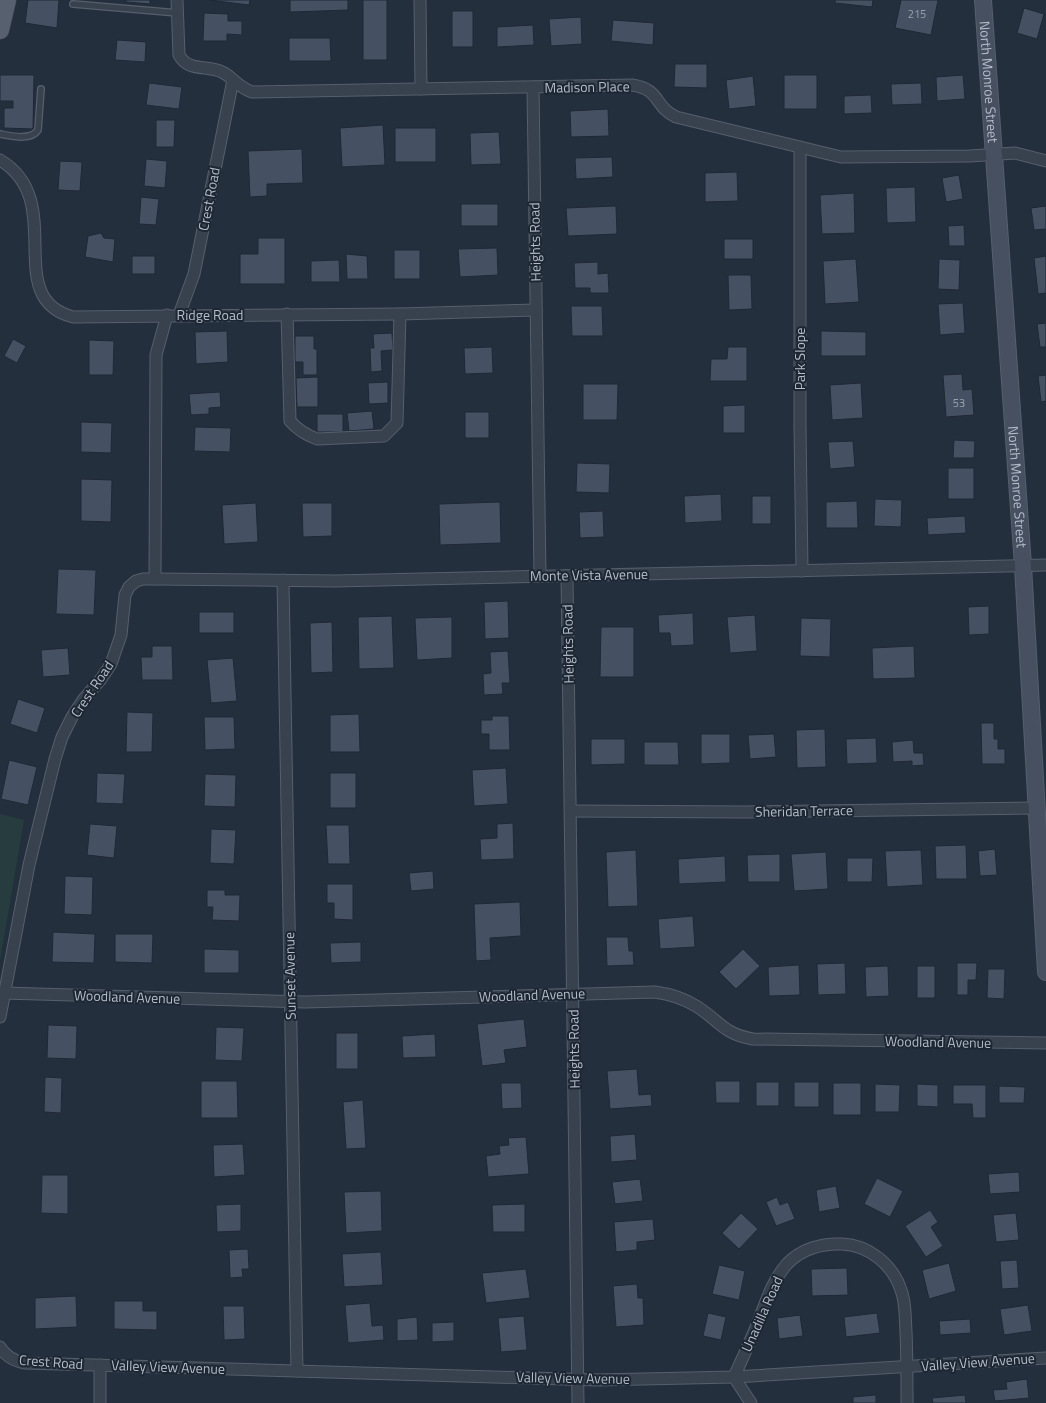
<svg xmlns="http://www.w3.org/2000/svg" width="1046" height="1403" font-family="'Titillium Web',sans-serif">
<rect width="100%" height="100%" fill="#242f3e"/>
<!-- green -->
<polygon fill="#263c3f" points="0,814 24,820 0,961"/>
<!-- building -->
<g fill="#455162" stroke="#1f2835">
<polygon points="28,0 59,0 57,28 25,23"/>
<polygon points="126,0 150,0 150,4 126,2"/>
<polygon points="209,0 250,0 249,5"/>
<polygon points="290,0 348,0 348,10 290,12"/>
<rect x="363" y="0" width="24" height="60"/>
<polygon points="835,0 873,0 872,7 835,3"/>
<polygon points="901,0 938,0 931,35 895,28"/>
<polygon points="1024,8 1044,14 1037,39 1017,33"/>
<rect x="452" y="11" width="21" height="36"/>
<polygon points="204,13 228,14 228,21 242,21 242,35 227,34 227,41 203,41"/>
<polygon points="581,17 582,44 551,46 549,19"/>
<polygon points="613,20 654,23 653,45 611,41"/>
<polygon points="533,25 534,45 497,47 497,27"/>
<polygon points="289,38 330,38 331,61 289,61"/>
<polygon points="117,40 146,42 145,62 115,60"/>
<polygon points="675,64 707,64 707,88 674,87"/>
<polygon points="0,75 34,75 33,129 4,128 4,108 13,108 13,101 0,101"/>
<rect x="784" y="75" width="33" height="34"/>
<polygon points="963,75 965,99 937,101 936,77"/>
<polygon points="753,76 756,106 729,109 726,80"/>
<polygon points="149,83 182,87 179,109 146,105"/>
<polygon points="921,83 922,104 892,105 891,84"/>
<polygon points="871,95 872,113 844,114 844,96"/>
<polygon points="608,109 609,136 571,137 570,111"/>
<polygon points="156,120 175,120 174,147 156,147"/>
<polygon points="383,125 385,165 342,167 340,128"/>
<rect x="395" y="128" width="41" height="34"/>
<polygon points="499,132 501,164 471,165 470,133"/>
<polygon points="302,149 303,183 267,184 267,196 250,197 248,151"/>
<polygon points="612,157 613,177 576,179 575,158"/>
<polygon points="146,159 167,161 165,188 144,186"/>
<polygon points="60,161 82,162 80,191 58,190"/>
<polygon points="737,172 738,201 705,202 705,173"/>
<polygon points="959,175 963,199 946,202 942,178"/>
<polygon points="915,187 916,222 887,223 886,188"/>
<polygon points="854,193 855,233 822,234 820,195"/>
<polygon points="141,197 159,199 156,225 139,224"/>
<rect x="461" y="204" width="37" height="22"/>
<polygon points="616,206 617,234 568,236 566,208"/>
<polygon points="1046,206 1046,229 1034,230 1031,208"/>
<polygon points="964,225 965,246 949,246 948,226"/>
<polygon points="101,233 104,238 115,239 113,262 85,257 88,236"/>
<polygon points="258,238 285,238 285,284 240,284 240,254 258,254"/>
<rect x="724" y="239" width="29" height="20"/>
<polygon points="497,248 498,275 460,277 458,249"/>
<rect x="394" y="250" width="26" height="29"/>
<polygon points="346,254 367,256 368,279 347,279"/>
<rect x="132" y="256" width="23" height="18"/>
<polygon points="1046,256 1046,293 1038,294 1034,258"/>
<polygon points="856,259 859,302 825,304 823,261"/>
<polygon points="939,259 960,260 959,290 938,289"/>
<polygon points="339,260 340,282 311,282 311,261"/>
<polygon points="598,262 598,274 608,273 609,293 590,293 590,288 575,288 574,263"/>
<polygon points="728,275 751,275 752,309 729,310"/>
<polygon points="963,303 965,333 940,335 938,304"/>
<polygon points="571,306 602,306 603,336 572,336"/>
<polygon points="1046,323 1046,347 1040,347 1037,324"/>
<polygon points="227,331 228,362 196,364 195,332"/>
<polygon points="821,331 866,332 866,356 821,356"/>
<polygon points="392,333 393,350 381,351 382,371 371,372 370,348 374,348 373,334"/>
<polygon points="295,336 314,336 314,349 317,349 317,375 303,375 303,362 295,362"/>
<polygon points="13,339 26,346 17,363 4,356"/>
<polygon points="89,340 114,341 113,375 89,375"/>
<polygon points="492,347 493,373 465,374 464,348"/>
<polygon points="728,347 747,347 747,381 710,381 711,359 727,359"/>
<polygon points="962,374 963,390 972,389 974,415 946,417 943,375"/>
<polygon points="1046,375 1046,401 1041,402 1038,376"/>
<polygon points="318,377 318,407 297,407 296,378"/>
<polygon points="388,382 388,403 369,404 368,383"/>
<polygon points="861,383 863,418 832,420 830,385"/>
<polygon points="583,384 618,384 617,420 583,420"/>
<polygon points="220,392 221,407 209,408 209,414 191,415 189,394"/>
<polygon points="745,405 745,433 723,433 723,406"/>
<polygon points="372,411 374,429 349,431 347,413"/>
<rect x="465" y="412" width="24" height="26"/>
<rect x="317" y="414" width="26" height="18"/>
<polygon points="81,422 112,423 111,453 81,452"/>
<polygon points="195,427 231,428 230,452 194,451"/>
<polygon points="954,440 975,441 974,458 953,458"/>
<polygon points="853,441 855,467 830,469 828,442"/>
<polygon points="577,463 610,464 609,493 576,492"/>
<rect x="948" y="468" width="26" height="31"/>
<polygon points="81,479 112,480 111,522 81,521"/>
<polygon points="721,494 722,521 685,523 684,496"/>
<rect x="752" y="496" width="19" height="28"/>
<polygon points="875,499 902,500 901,527 874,526"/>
<polygon points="857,501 858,528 826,528 826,502"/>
<polygon points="500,502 501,543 440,545 439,504"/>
<polygon points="256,503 258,542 224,544 222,505"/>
<polygon points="302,503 332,503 332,536 303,537"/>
<polygon points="603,511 604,537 580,538 579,512"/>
<polygon points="965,516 966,533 928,535 927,518"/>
<polygon points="58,569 96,570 94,615 56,614"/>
<polygon points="508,601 509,638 485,639 484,602"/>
<polygon points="989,606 989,634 969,635 968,607"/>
<rect x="199" y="612" width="35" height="21"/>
<polygon points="693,613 694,645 671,646 670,633 659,633 658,615"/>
<polygon points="755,615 757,651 730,653 727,617"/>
<polygon points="392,616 394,668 359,669 358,617"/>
<polygon points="452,617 452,658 417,660 415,618"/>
<polygon points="801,618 831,619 830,657 800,656"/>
<polygon points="332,622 333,672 311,673 310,623"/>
<polygon points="601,627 634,627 634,677 600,677"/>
<polygon points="152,646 172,646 173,680 142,680 141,657 152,657"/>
<polygon points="914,646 915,678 873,679 872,648"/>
<polygon points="68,648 70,675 43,677 41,650"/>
<polygon points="508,651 510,683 502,683 503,694 484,695 483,674 491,673 490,652"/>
<polygon points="233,658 237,701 211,703 207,660"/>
<polygon points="18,699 45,708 37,733 10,724"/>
<polygon points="127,712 153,713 152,752 126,752"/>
<polygon points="359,714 360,752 330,752 330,715"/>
<polygon points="492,716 509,716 510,750 489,750 489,734 481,734 481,720 492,720"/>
<polygon points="204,717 234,717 235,749 205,750"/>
<polygon points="981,723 994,723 994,739 998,739 998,749 1005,749 1005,764 982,764"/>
<polygon points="825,729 826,767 797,768 796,730"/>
<polygon points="701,734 730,734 730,763 701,764"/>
<polygon points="774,734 776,757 750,759 748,735"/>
<polygon points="876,738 877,763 847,764 846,739"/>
<polygon points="591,739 625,739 625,764 591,765"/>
<polygon points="913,740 914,753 923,753 924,765 912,766 912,761 893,762 892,742"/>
<polygon points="644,742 678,742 679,765 644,765"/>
<polygon points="9,760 37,767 28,805 1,799"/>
<polygon points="506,768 508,804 474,806 472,770"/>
<polygon points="97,773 125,774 123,804 96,803"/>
<rect x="330" y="773" width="26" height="35"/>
<polygon points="205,774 236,775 235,807 204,806"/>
<polygon points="513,823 514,859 481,860 480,839 497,838 497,824"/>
<polygon points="90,824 117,826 114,858 87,855"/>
<polygon points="326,825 349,825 350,864 328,864"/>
<polygon points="211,829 236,830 234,864 210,863"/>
<polygon points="966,845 967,879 936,879 935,846"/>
<polygon points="995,849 997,875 980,876 978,851"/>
<polygon points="636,850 638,906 608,907 606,852"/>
<polygon points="921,850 923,885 887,887 885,851"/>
<polygon points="826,852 828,889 794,891 791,854"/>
<polygon points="780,854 780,882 748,882 747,855"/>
<polygon points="725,856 726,882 679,884 678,859"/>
<polygon points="847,858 873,858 872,882 847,882"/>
<polygon points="433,871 434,889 411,891 409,873"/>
<polygon points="65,876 93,877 92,915 64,914"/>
<polygon points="327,884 353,884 353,920 334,919 334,903 327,903"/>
<polygon points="207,890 225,890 225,895 240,895 239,921 212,920 213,907 207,907"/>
<polygon points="520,902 521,936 490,938 491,960 476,961 474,904"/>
<polygon points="693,916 695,947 660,949 658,919"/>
<polygon points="53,932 95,934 94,963 52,962"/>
<polygon points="115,934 153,934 152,963 115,962"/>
<polygon points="606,937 628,937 629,951 633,951 634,965 607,966"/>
<polygon points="361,942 361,962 331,963 330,943"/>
<polygon points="204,949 239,950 239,973 204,973"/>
<polygon points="743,949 760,966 736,989 719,972"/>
<polygon points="845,963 846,994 818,995 817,964"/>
<polygon points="957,963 977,963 976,980 968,980 968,995 957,995"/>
<polygon points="799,965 800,995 769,996 768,967"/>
<polygon points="888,966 889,996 866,997 865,967"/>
<rect x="917" y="966" width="18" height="32"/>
<polygon points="988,969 1005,969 1004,999 987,998"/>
<polygon points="524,1019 527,1047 504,1050 506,1063 482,1066 477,1024"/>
<polygon points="48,1025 77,1026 76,1059 47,1058"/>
<polygon points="216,1027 244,1028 242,1061 215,1060"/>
<rect x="336" y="1033" width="22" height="36"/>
<polygon points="435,1034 436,1057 403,1058 402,1036"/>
<polygon points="637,1069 639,1095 651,1094 652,1106 610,1109 607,1071"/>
<polygon points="45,1077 62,1078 61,1113 44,1112"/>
<polygon points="201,1081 237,1081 238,1118 201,1118"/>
<polygon points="715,1081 740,1081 740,1103 716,1103"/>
<rect x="756" y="1082" width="23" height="24"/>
<rect x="794" y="1082" width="25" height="25"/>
<polygon points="501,1083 521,1083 522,1108 502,1109"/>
<rect x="833" y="1083" width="28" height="32"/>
<polygon points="875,1084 900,1085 899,1112 875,1112"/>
<polygon points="917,1084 938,1085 938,1107 917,1106"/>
<polygon points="953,1085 986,1085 986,1118 973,1118 972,1104 953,1104"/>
<polygon points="999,1086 1025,1087 1024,1103 999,1103"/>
<polygon points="363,1100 366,1148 346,1149 343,1102"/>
<polygon points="635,1134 637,1160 611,1162 610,1136"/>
<polygon points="526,1137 529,1174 488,1177 486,1156 500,1154 499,1146 509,1145 508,1138"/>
<polygon points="243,1144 245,1175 214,1177 213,1145"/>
<polygon points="1019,1172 1020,1192 990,1194 988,1174"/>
<polygon points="42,1175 68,1175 68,1214 41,1213"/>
<polygon points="877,1178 903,1191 890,1217 864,1204"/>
<polygon points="640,1179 643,1201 615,1204 612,1182"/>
<polygon points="836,1186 840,1208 819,1212 816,1190"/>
<polygon points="381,1191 382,1231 346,1233 344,1192"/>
<polygon points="777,1197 780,1205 788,1202 795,1219 776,1226 766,1202"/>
<polygon points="241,1204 241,1231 217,1232 216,1205"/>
<polygon points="525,1204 525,1232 493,1232 492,1205"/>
<polygon points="930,1210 938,1222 931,1227 943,1246 926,1257 905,1226"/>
<polygon points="741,1213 758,1229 739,1249 722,1233"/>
<polygon points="1016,1213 1019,1240 996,1242 993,1215"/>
<polygon points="653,1219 655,1240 637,1242 637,1250 616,1252 614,1222"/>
<polygon points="248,1249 249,1269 242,1269 243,1277 230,1278 229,1250"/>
<polygon points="381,1252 383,1285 344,1287 342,1254"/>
<polygon points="1017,1260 1019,1288 1002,1289 1000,1261"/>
<polygon points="949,1263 956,1291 929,1299 922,1270"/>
<polygon points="719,1265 745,1271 739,1300 712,1294"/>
<polygon points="847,1268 848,1295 812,1296 811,1269"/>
<polygon points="526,1269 530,1298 486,1303 482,1273"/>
<polygon points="637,1284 638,1298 643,1298 644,1325 616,1327 613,1286"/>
<polygon points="76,1296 77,1327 35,1329 35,1298"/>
<polygon points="114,1301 143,1301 143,1311 157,1311 157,1330 114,1329"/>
<polygon points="370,1303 372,1326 383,1325 384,1340 348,1343 345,1305"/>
<polygon points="1028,1305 1032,1331 1004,1335 1000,1309"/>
<polygon points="223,1306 244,1306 245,1339 224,1340"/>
<polygon points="708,1313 726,1317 721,1340 703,1336"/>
<polygon points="877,1313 880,1333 846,1337 844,1317"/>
<polygon points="800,1315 803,1336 779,1339 777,1318"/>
<polygon points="524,1316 527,1350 501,1352 498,1318"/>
<polygon points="417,1317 418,1340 397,1341 397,1319"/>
<polygon points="970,1319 971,1333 940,1335 939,1321"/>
<polygon points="454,1322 454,1341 432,1342 432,1323"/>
<polygon points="1027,1379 1029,1398 995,1401 993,1390 1007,1389 1006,1382"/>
<polygon points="876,1395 876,1403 853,1403 853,1397"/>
<polygon points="965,1395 966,1403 933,1403 932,1398"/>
</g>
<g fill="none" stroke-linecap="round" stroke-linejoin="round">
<!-- lane casing -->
<g stroke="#565f6c" stroke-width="8">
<g id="lane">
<polyline points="73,4 178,13"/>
<path d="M0 134C11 136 31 141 38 130L41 89"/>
</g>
</g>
<!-- street casing -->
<g stroke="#565f6c" stroke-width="13">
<g id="street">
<path d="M177 0 179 55C188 72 207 65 222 72 233 77 237 87 252 92L632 85C661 89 654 107 676 117L841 157 970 156 1015 153 1046 161"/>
<polyline points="420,0 421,89"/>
<polyline points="533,87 540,576"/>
<polyline points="800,147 800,426 802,571"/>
<path d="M0 160C69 201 0 298 73 317L400 314 536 310"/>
<path d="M287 314 290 421C297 429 306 435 317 439L384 436 397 423 400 314"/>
<polyline points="179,315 194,274 233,80"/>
<polyline points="567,576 578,1403"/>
<polyline points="155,579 156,355 167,315"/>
<polyline points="283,580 297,1371"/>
<polyline points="571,811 745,812 1037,808"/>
<path d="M4 993 305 1002 655 992C670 994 683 998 696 1006 719 1020 723 1034 753 1039L1046 1043"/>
<polyline points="0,1017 29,865 55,759 62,737 72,717 83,700 101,679 111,664 121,635 125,595 129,587 136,581 143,579 155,579 335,581 1046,565"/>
<path d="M0 1347C6 1357 14 1361 25 1363L597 1380 734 1377 1046 1358"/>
<polyline points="100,1365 100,1403"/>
<path d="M734 1377C742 1359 751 1340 758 1322 766 1302 772 1281 787 1264 801 1249 822 1243 842 1244 869 1245 893 1265 901 1290 906 1302 905 1318 906 1331 907 1355 907 1379 907 1403"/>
<polyline points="734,1377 751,1403"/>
</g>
</g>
<!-- secondary casing -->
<g stroke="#565f6c" stroke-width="18">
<g id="secondary">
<path id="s1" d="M983 0 1023 566 1046 972"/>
</g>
</g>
<!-- primary casing -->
<g stroke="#414a57" stroke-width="19">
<polyline id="primary" points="0,30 7,0"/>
</g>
<!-- lane -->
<use href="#lane" stroke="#38414e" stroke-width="5.5"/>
<!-- street -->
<use href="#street" stroke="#38414e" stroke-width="11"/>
<!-- secondary -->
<use href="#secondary" stroke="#465061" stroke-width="16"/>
<!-- primary -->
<use href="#primary" stroke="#56606e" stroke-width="18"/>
</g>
<g text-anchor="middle" stroke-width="4" stroke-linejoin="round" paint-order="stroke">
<!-- number labels -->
<g font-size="11" fill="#98a1af">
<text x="917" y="18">215</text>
<text x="959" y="407">53</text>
</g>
<!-- street labels -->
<g font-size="14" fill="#b4bcc9" stroke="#1d2633">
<text dy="5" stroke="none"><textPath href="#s1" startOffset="82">North Monroe Street</textPath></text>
<text transform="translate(587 87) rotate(-1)" y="5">Madison Place</text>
<text transform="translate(209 199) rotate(-79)" y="5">Crest Road</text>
<text transform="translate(535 242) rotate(-91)" y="5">Heights Road</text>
<text x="210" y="320">Ridge Road</text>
<text transform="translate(800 359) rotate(-90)" y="5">Park Slope</text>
<text dy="5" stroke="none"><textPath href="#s1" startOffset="488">North Monroe Street</textPath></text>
<text transform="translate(589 575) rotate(-1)" y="5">Monte Vista Avenue</text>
<text transform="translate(568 644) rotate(-91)" y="5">Heights Road</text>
<text transform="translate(92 689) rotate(-56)" y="5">Crest Road</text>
<text transform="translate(804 811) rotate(-1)" y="5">Sheridan Terrace</text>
<text transform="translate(290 976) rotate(-91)" y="5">Sunset Avenue</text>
<text transform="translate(532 995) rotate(-2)" y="5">Woodland Avenue</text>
<text transform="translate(127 997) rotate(2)" y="5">Woodland Avenue</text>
<text transform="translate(938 1042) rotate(1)" y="5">Woodland Avenue</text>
<text transform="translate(574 1049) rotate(-91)" y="5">Heights Road</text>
<text transform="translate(762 1314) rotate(-66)" y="5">Unadilla Road</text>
<text transform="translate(51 1362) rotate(4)" y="5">Crest Road</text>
<text transform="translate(978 1362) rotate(-4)" y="5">Valley View Avenue</text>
<text transform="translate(168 1367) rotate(2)" y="5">Valley View Avenue</text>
<text transform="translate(573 1378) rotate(1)" y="5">Valley View Avenue</text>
</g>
</g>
</svg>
